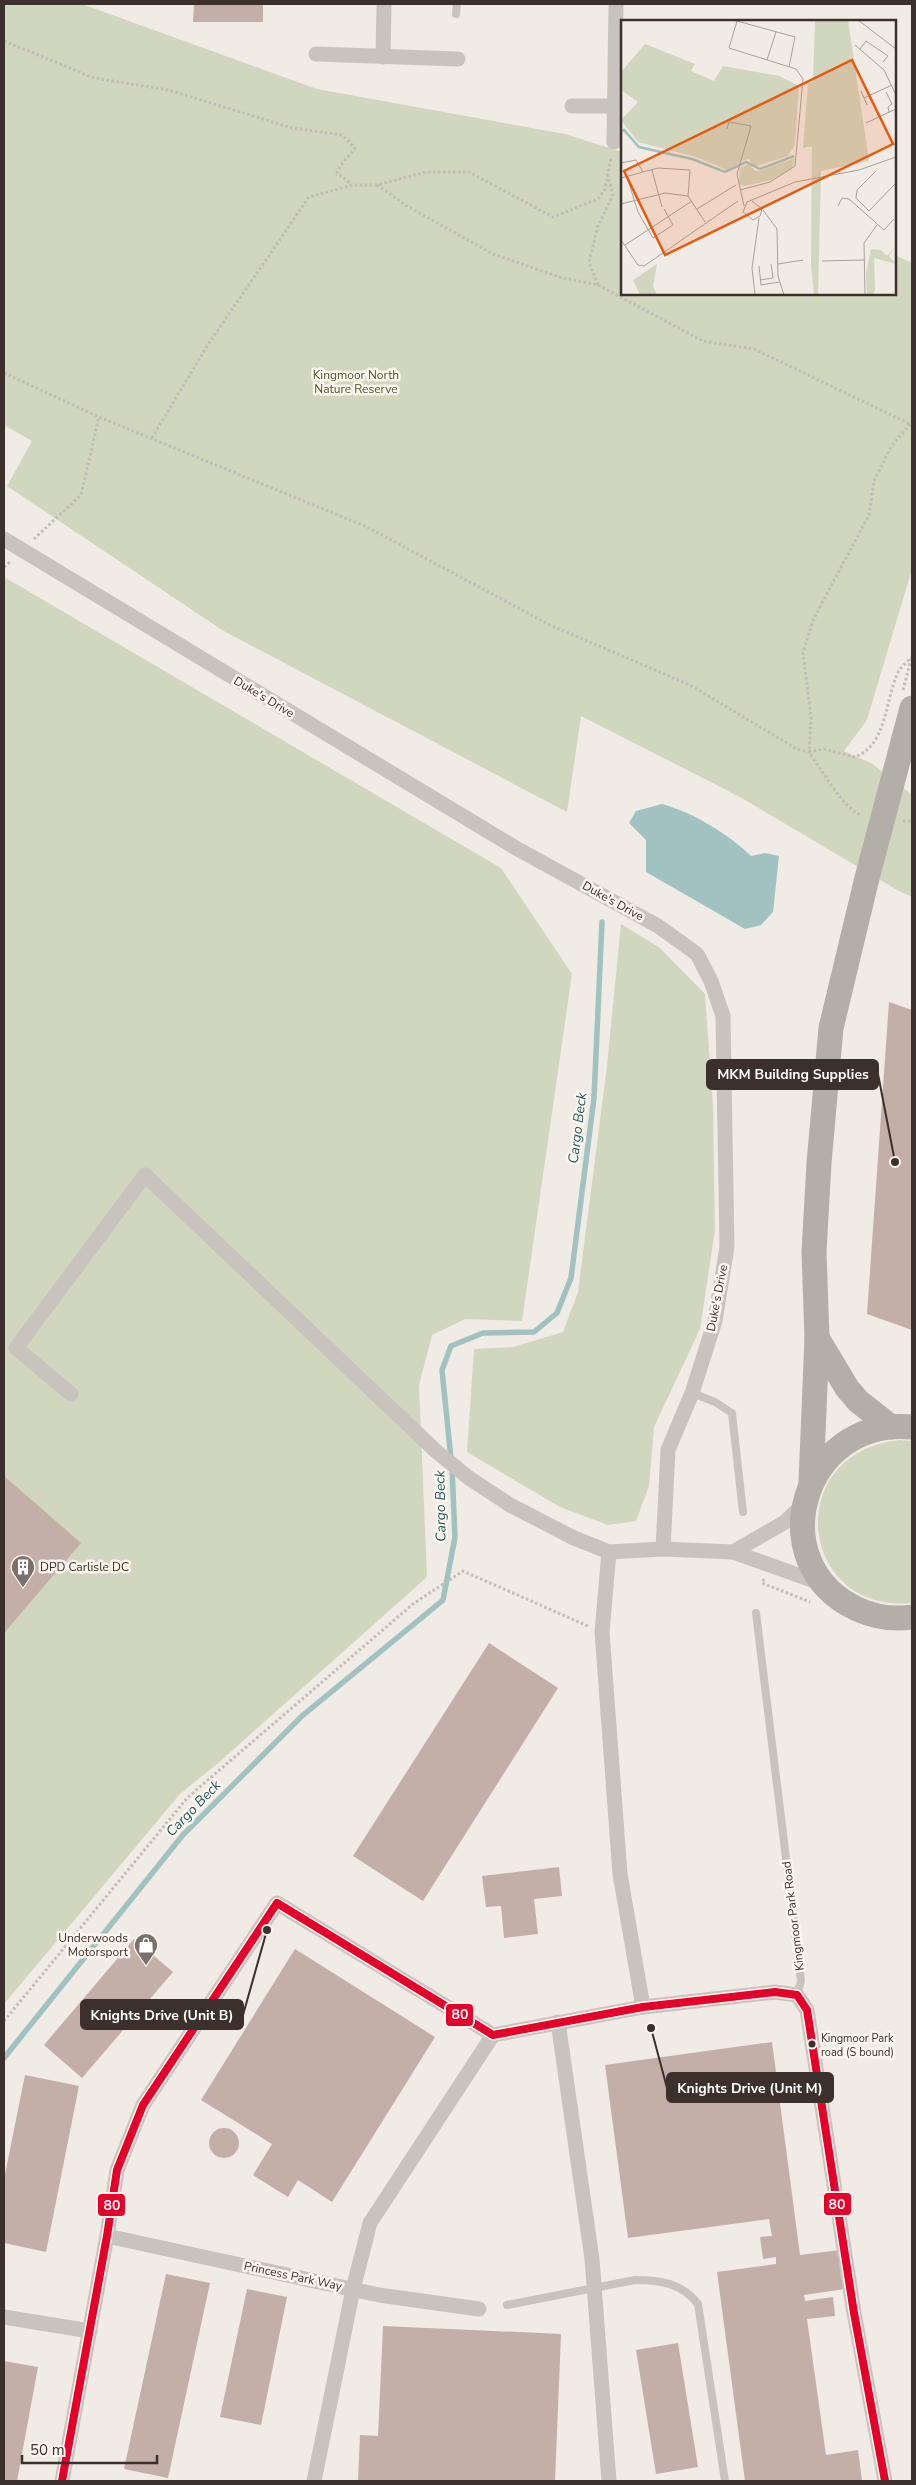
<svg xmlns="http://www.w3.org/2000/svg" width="916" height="2485" font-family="'Nunito Sans',sans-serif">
<rect width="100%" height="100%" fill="#f0ebe5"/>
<!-- green -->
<g fill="#d1d6bf">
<polygon points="4,4 82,4 317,89 565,134 622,152 622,294 895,294 895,255 912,263 912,569 867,720 844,751 871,763 912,795 912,897 897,890 740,797 581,716 567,812 222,630 7,486 32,441 4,425"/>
<polygon points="4,577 501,868 572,974 522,1321 465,1319 432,1335 419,1385 427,1577 217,1764 180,1794 4,2004"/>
<polygon points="621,924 660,948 705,994 713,1105 715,1230 700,1329 654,1427 649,1486 636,1521 608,1525 560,1507 467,1452 474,1349 513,1347 563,1332 578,1292 607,1066"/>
<path d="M900 1440 912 1441V1603C798 1614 780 1452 900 1440Z"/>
</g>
<!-- water -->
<path fill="#a1c2c1" d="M662 804C694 813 728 834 751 856L765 853 779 856 773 912 761 925 745 929 646 872V840L629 823 636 811Z"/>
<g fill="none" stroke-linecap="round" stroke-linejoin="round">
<!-- stream -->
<g stroke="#a1c2c1" stroke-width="5.5">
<polyline points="451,1459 442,1370 451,1346 483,1333 534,1332 557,1313 571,1278 594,1098 602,922"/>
<polyline points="4,2058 182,1836 303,1715 443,1600 455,1537 452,1468"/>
</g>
</g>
<!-- building -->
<g fill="#c3afa7">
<polygon points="194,4 263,4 263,22 193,22"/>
<polygon points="889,1002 912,1010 912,1330 867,1314"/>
<polygon points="4,1476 81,1543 4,1633"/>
<polygon points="489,1643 558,1688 423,1901 353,1856"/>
<polygon points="559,1867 562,1896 534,1899 538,1934 504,1938 501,1906 486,1907 482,1876"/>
<polygon points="134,1939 173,1972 82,2078 44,2045"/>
<polygon points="295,1949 435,2037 332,2202 298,2180 288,2197 253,2175 272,2144 201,2100"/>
<polygon points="772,2042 800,2255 840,2250 845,2289 804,2295 805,2301 833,2297 835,2316 807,2319 826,2455 858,2450 862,2481 745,2481 717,2272 776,2264 776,2257 763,2259 760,2237 772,2236 769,2219 628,2238 605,2065"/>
<polygon points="25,2075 79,2086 46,2252 4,2243 4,2179"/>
<circle cx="224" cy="2143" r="15"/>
<polygon points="166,2274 210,2283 168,2478 124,2469"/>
<polygon points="247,2289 287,2297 261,2425 220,2417"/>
<polygon points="383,2326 561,2334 555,2481 358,2481 360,2435 378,2436"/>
<polygon points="678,2343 698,2467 656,2474 636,2350"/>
<polygon points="4,2361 38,2367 17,2481 4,2481"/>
</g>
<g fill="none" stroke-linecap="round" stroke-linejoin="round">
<!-- path -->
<g stroke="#c2bbb6" stroke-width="3" stroke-dasharray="2.5 2.5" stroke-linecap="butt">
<polyline points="4,41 94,78 169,90 292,128 342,135 355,148 341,165 337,173 352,184"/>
<polyline points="377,185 407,206 493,254 559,277 598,285 703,341 754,349 912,425"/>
<polyline points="598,285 589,262 598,226 613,195 608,176"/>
<path d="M4 373 99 417 367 527 552 626 690 685 797 749 809 752C820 767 845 812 862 815"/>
<path d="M910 424 891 447 874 481 869 515 813 620 803 653 811 717 809 752 824 749 854 757C886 747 885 702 897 675 899 668 907 662 912 657"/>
<polyline points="152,438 207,346 309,197 353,185 377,185 426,172 469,172 553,217 598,199 605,189 611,158"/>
<polyline points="34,539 81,495 99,417"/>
<polyline points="4,567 10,562"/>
<polyline points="903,690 912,656"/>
<polyline points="903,821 912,821"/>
<polyline points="764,1579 762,1583 810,1602"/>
<polyline points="4,2021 188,1797 413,1604 463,1571 588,1626"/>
</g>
<!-- service -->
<g stroke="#c9c3be" stroke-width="8">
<polyline points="456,14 457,4"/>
<polyline points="692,1393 715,1402 732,1413 743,1512"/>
<polyline points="756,1613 801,1981 797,1995"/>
<path d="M507 2305 635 2280C660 2280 682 2283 698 2304L725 2481"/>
</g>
<!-- minor -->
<g stroke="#c9c3be" stroke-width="15">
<polyline points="316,54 458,59"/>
<polyline points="383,57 384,4"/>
<polyline points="572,106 614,106"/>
<polyline points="614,142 616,4"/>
<polyline points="4,539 514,847 658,926 697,954 711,981 723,1016 727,1247 715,1321 692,1393 668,1450 663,1549"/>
<polyline points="71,1394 16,1348 145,1175 437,1452 469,1478 510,1505 574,1538 609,1552 663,1549 733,1552 823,1584"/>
<polyline points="609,1552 602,1632 620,1874 643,2007"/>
<polyline points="733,1552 785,1522 804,1504"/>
<polyline points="558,2022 592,2259 609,2481"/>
<polyline points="107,2236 379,2295 479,2309"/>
<polyline points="4,2317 90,2331"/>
<polyline points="62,2481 107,2236 117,2170 143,2105 277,1903 493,2035 643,2007 775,1992 797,1995 807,2010 854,2313 885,2481"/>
<polyline points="314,2481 353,2289 370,2223 493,2035"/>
</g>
<!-- trunk -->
<g stroke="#b4aea8" stroke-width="25">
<polyline points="817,1338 847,1388 858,1401 891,1427"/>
<path d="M912 1427C803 1416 759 1563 857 1609 875 1617 893 1620 912 1617"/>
<polyline points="811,1482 817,1338 814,1252 819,1163 831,1028 867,878 912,708"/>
</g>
<!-- bus-1 casing -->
<g stroke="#fbf5ee" stroke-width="11">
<polyline id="bus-1" points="62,2481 107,2236 117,2170 143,2105 277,1903 493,2035 643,2007 775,1992 797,1995 807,2010 854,2313 885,2481"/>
</g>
<!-- bus-1 -->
<use href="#bus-1" stroke="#e4002b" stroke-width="8"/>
</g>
<!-- icons -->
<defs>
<g id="building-pin" transform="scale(1.25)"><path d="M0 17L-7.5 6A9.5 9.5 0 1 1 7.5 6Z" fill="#7a716c" stroke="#fbf5ee"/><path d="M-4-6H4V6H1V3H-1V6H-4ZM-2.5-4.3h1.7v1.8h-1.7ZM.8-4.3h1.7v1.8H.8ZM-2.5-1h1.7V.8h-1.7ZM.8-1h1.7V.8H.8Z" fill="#fff"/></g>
<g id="shop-pin" transform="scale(1.25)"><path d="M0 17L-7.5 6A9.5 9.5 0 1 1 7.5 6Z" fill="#7a716c" stroke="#fbf5ee"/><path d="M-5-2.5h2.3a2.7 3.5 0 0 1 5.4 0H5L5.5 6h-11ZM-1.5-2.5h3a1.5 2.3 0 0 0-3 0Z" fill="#fff"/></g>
</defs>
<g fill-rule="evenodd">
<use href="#building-pin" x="23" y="1567"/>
<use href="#shop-pin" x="146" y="1945"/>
</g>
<!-- markers -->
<circle fill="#3b302b" stroke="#fbf5ee" stroke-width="2" cx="812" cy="2044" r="4.5"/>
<g text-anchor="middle" stroke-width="5" stroke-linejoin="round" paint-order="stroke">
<!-- bus labels -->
<g font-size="11" fill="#3b302b" stroke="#fbf5ee" text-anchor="start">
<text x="821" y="2042">Kingmoor Park<tspan x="821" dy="14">road (S bound)</tspan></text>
</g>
<!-- park labels -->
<g font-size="12" fill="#4a5a2e" stroke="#fbf5ee">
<text x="356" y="379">Kingmoor North<tspan x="356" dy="14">Nature Reserve</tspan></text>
</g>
<!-- street labels -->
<g font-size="12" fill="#3b302b" stroke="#fbf5ee">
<text transform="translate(264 697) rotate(31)" y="4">Duke's Drive</text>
<text transform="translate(613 901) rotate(29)" y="4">Duke's Drive</text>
<text transform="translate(717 1298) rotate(-79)" y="4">Duke's Drive</text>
<text transform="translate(793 1916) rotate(-97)" y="4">Kingmoor Park Road</text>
<text transform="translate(293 2276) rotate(12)" y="4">Princess Park Way</text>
</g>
<!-- poi labels -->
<g font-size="12" fill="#3b302b" stroke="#fbf5ee" text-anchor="start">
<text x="40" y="1571">DPD Carlisle DC</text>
<text x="128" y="1942" text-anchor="end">Underwoods<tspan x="128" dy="14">Motorsport</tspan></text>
</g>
<!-- water labels -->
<g font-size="14" font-style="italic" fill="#1f5a5e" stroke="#fbf5ee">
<text transform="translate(577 1128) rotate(-83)" y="5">Cargo Beck</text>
<text transform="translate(440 1506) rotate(-91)" y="5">Cargo Beck</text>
<text transform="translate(193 1808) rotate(-46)" y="5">Cargo Beck</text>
</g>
</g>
<!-- overview -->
<g transform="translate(621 20)">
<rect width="275" height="275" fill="#f0ebe5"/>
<path d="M194 0H227L248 141 200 151 197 275H193L190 244 191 126 182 128 187 63 192 62ZM24 24 74 44 70 51 93 61 102 46 158 56 178 66 174 125 167 136 133 147 128 139 123 140 106 150 75 137 17 122 0 100 17 82 0 70V52ZM174 138 171 149 150 160 124 166 118 164 119 148 128 144 134 151H138ZM275 226 268 236 275 244 253 238 254 270 252 275H246L245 254 250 229 260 230 266 236ZM36 244 32 266 36 275H19L12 260Z" fill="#d1d6bf"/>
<path fill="none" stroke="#a1c2c1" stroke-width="2.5" d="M0 112 3 110 18 127 71 139 104 152 125 142 139 149 173 136"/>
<path fill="none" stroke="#a8a09b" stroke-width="1" d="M112 0 116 1 108 28 175 49 182 59 174 146 149 162 119 170M237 0 275 29M116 1 174 17 168 47M234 25 263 50 275 75M239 29 245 21 267 36 262 42M146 40 155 12M240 71 246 85M265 72 271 84 267 87 268 92M243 78 271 65M245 103 275 89M106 109 108 102 130 106 116 154 123 186M0 143 15 140 22 152M31 150 41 187M255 151 236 170 235 178 248 191 275 163M6 157 17 192 32 218 52 205 43 189M0 158 37 148 69 150 67 176 84 202M131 181 141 189 139 196 132 200 122 192 126 182 174 162 238 150 275 137M0 184 44 173 67 176M217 186 221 178 228 179 263 210 273 199M76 189 115 165M142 190 156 209 157 256 163 275M0 220 17 245 23 246 117 181M4 225 71 181M201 241 243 240M157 244 182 240M138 246 140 265 158 262M139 260 152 258 150 244M134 275 131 248 138 198M244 275 243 223 256 205"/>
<path fill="#e8590c" fill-opacity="0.15" stroke="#e8590c" stroke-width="2.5" d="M231 40 272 124 44 235 3 151Z"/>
<rect width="275" height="275" fill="none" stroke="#3b302b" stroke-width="2.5"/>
</g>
<!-- callouts -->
<path fill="none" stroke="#3b302b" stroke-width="2" d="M895 1162L878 1074M267 1930L243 2015M651 2028L667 2088"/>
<g fill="#3b302b" stroke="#fbf5ee" stroke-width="2">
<circle cx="895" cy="1162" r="5"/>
<circle cx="267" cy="1930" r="5"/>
<circle cx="651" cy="2028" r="5"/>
</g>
<g fill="#3b302b" stroke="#3b302b" stroke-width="2">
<rect x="707" y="1060" width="171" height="29" rx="5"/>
<rect x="81" y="2000" width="162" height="29" rx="5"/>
<rect x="667" y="2073" width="166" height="29" rx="5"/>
</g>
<g font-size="14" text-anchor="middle" font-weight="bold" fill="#fff">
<text x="793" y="1079">MKM Building Supplies</text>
<text x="162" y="2020">Knights Drive (Unit B)</text>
<text x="750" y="2093">Knights Drive (Unit M)</text>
</g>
<g stroke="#fbf5ee" stroke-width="2">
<rect x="445" y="2003" width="29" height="24" rx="5" fill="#e4002b"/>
<rect x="823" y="2192" width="29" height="24" rx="5" fill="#e4002b"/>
<rect x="97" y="2193" width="29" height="24" rx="5" fill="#e4002b"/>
</g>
<g font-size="14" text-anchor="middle" font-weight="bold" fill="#fff">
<text x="460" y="2019">80</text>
<text x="837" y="2209">80</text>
<text x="112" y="2210">80</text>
</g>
<!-- border -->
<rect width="916" height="2485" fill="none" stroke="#3b302b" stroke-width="10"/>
<!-- scale -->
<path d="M22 2455v8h135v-8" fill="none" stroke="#3b302b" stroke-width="2.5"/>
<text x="30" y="2455" font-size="15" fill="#3b302b" stroke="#fbf5ee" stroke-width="4" paint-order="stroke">50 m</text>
</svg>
